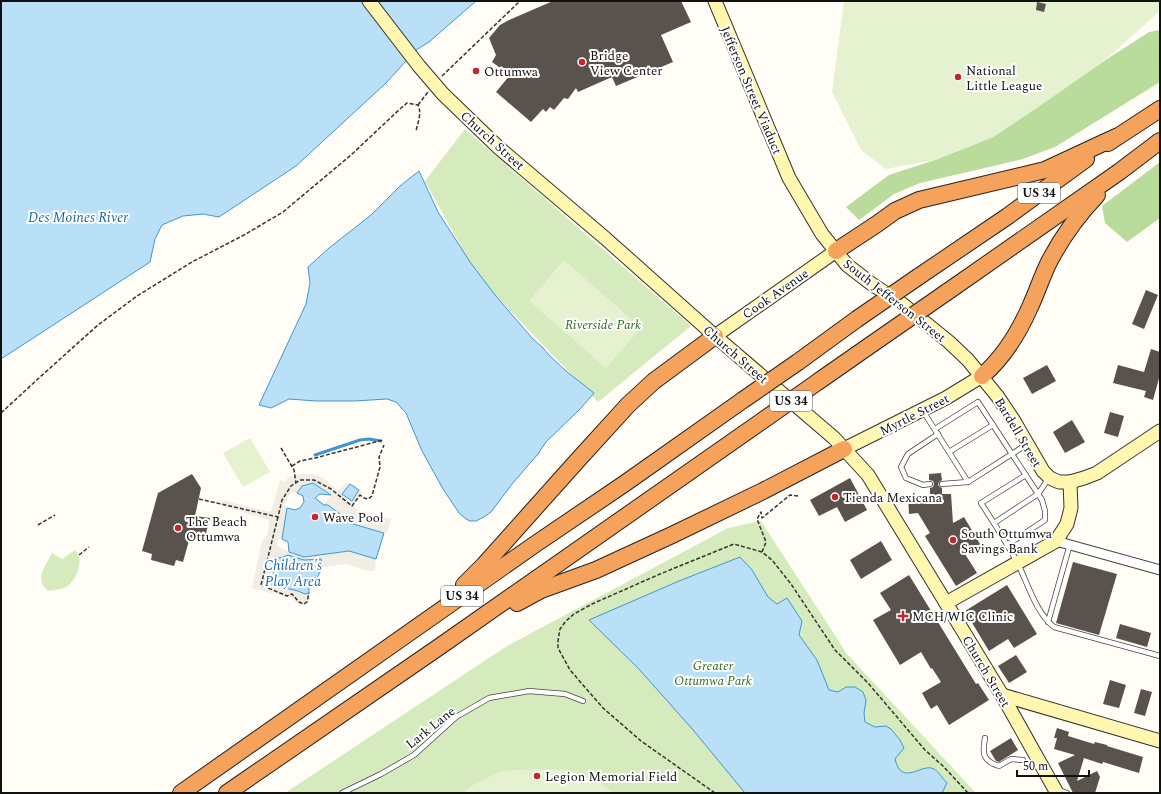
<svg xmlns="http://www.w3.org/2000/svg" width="1161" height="794" font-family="Spectral,serif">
<rect width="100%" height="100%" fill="#fffdf5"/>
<!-- green -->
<g fill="#d5ebbd">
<polygon points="465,129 691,326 598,402 477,276 425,181"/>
<polygon points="761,521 847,654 976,793 285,793 507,646 728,528"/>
<path d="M75 550C84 560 78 576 69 585 64 589 55 590 48 591 34 579 45 567 52 553L62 559Z"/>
</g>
<!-- forest -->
<g fill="#b9dc9c">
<polygon points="1160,30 1160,82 1055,147 1023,159 920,183 894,194 859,220 846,207 889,175 935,160 993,137 1104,61 1149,32"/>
<polygon points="1160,162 1160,218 1127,242 1105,223 1102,206"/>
</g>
<!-- pitch -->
<g fill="#e6f2cf">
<polygon points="844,1 1160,1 1160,11 1104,61 1034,110 993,137 935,160 886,169 861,150 832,92"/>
<polygon points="564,260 641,328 606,368 529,301"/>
<polygon points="250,438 270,472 243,487 223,453"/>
<polygon points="538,769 568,770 598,781 614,793 463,793 473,785 501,771"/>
</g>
<!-- plaza -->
<polygon fill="#f1ede2" points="301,474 312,474 323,478 337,490 339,490 347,482 363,492 352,506 358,510 391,519 387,533 353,524 328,505 324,505 331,495 313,483 302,486 297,493 291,492 284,505 287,508 282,539 279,539 278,541 277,545 282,549 304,557 349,551 376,559 375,568 373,571 368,571 346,564 322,567 323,566 321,559 304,560 288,555 298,591 305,594 309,593 310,597 308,603 303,605 297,603 291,597 286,597 274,592 271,593 252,588 262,542 268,533 269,520 222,506 223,500 269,512 272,510 280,480 285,481 289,477"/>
<!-- water -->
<g fill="#b9e0f7" stroke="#3f96cf">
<polygon points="1,1 476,1 429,42 416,50 386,83 296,166 219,217 203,214 183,216 162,225 155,239 150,262 1,359"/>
<polygon points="419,171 438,212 470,262 495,295 532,338 543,348 549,355 566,371 594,393 580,409 546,442 538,454 512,484 491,512 484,517 476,521 470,521 466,519 459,513 443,489 422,451 406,413 396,402 387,399 354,401 316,401 289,399 271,408 259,405 306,304 310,283 308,267 329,248 371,215 400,186"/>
<polygon points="313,483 331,495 320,494 315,498 324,505 328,505 353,524 384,533 376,559 349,551 304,557 289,552 288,542 282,539 287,508 295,510 300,508 304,502 303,496 297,493 302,486"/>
<polygon points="350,484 359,490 352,501 342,494"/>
<polygon points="288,555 304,560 321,559 323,566 316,580 309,586 309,593 305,594 298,591 272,585 275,557 281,558"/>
<path d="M740 557 752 570 768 597 777 604 787 598 802 621 799 635 817 660 829 690 838 692 846 687H855L863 692 866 700 864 713 865 722 875 727 886 726 891 729 900 740 904 748 895 759C902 788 922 762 934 769 938 771 944 780 947 783L942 793H745L694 731 638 668 589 620 679 581Z"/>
</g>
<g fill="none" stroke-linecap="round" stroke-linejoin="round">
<!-- stream -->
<polyline stroke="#3f96cf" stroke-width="3" points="315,455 360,440 369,439 381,441"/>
</g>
<!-- building -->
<g fill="#5a524d">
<polygon points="553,1 681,1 691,22 661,35 673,62 616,86 612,77 578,92 576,88 568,99 564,98 554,110 550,107 546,112 543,109 531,122 496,92 510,75 492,62 496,55 489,38 500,25 509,20"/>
<polygon points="1037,2 1046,4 1044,12 1036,10"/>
<polygon points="1146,290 1158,295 1144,329 1132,324"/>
<polygon points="1151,349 1160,352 1160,375 1153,400 1144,397 1146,391 1113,383 1118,365 1144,372"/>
<polygon points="1047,365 1056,381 1032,394 1023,378"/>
<polygon points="1110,412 1124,416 1118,437 1104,433"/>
<polygon points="1072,420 1085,442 1065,453 1053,432"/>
<polygon points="941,473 942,480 939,482 938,485 940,487 942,488 942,494 951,494 953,523 964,517 980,544 965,554 977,573 956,586 925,536 930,533 918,513 909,514 908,496 930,495 930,488 933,487 934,484 933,481 929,480 929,474"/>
<polygon points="192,474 201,488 195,516 210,518 204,541 190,537 183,562 176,560 174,566 151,560 152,554 142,551 158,493"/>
<polygon points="850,478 867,510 845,522 837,507 819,516 810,500"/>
<polygon points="881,541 892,560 861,579 850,560"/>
<polygon points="1073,562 1117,574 1099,635 1056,623"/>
<polygon points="909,575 976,684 978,683 989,700 949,725 937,705 931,709 922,693 941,682 932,668 931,669 921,652 900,665 873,620 891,610 880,593"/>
<polygon points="1007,585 1037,634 1014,648 1008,639 989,651 965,611"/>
<polygon points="1120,624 1151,633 1147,647 1116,638"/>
<polygon points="1016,655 1027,672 1009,683 998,666"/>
<polygon points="1110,680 1126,685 1119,708 1103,704"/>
<polygon points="1141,689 1152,692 1145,716 1134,713"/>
<polygon points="1057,728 1069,732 1068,736 1094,744 1095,742 1107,745 1107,746 1143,757 1139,773 1103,762 1102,764 1084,758 1077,781 1097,771 1100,777 1095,793 1073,793 1058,763 1075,755 1054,749 1057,738 1054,738"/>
<polygon points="1011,738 1018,750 999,762 996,761 990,751"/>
</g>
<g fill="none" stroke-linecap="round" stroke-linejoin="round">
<!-- lane casing -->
<g stroke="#444" stroke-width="6">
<g id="lane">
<polyline points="923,411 968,482 1026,445"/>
<polyline points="935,429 978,402 1042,500 1045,511 1045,520 1007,545"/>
<polyline points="949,452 993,425"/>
<path d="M1026 475 981 503C994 523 1007 543 1018 564 1028 584 1036 613 1054 627L1160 656"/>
<polyline points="930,484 923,485 906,478 901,467 908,454 938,434"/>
<polyline points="942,484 968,482"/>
<polyline points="994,523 1038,494 1049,478"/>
<polyline points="1048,622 1070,544"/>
<path d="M985 738C982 754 983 761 999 766L1011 759 1023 760"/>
<polyline points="1059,790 1067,793"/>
<polyline points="342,793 381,774 414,755 456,717 489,698 529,691 565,694 583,701"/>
</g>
</g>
<!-- street casing -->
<g stroke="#444" stroke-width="11">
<polyline id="street" points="1056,541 1160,570"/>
</g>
<!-- secondary casing -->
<g stroke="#333" stroke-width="15">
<g id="secondary">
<polyline points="369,1 419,66 443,94 499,148 605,238 715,336 834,438 868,475 1002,695 1057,793"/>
<polyline points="715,1 789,178 822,234 847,265 873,285 901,303 949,342 968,360 998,397 1014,421 1043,471 1050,478 1059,482 1070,482 1084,478 1097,473 1160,431"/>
<polyline points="715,336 836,251"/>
<polyline points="844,449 946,398 982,376"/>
<polyline points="946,603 1056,541 1067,524 1071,508 1070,482"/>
<polyline points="1002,695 1160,741"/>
</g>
</g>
<!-- highway casing -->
<g stroke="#222" stroke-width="18">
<g id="highway">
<polyline points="1108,143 1160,109"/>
<polyline points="836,251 877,224 895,211 919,200 1045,170 1116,137"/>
<polyline points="918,277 1008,216 1086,159"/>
<polyline points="947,292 1119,172 1160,141"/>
<polyline points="798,362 857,319"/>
<path d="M982 376C1003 358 1019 332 1030 307 1037 292 1042 276 1049 262 1062 237 1078 215 1097 195"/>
<polyline points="819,381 872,344"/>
<polyline points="464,585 484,565 577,461 628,405 654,381 715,336"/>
<polyline points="517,603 541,590 596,570 672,535 763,491 844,449"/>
<polyline points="181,793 534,545 624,484 743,400"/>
<polyline points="227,793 439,647 762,421"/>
</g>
</g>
<!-- path -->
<g stroke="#333" stroke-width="1.5" stroke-dasharray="4 2" stroke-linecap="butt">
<polyline points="442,76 520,1"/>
<polyline points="418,105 428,92"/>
<path d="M1 413 40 377 98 325 137 296 192 262 244 235 283 212 351 155 401 108 407 103 418 105C422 113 418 122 416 131"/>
<polyline points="281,448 294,470 296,483"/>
<polyline points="292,466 300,461 315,458 383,440"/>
<polyline points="199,499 278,517 282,500 291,486 300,480 314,480 331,489 352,506 360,495 364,498 368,499 372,496 380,467 379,457 384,445"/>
<polyline points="278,517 261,585 287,596 292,594 299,602 304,604 307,602 309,593"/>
<polyline points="38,525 55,515"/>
<polyline points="762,552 766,542 757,519 761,512 762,518 790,495 799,496"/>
<polyline points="79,555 89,547"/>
<polyline points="715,793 641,741 603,708 570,670 558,648 558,641 560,629 566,621 574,614 592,604 660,574 734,544 762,552 772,560 791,584 835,650 868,683 925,750 943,766 968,793"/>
</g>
<!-- lane -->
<use href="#lane" stroke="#fff" stroke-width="4.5"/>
<!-- street -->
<use href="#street" stroke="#fff" stroke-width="9"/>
<!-- secondary -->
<use href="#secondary" stroke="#fff6b0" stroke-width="13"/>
<!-- highway -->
<use href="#highway" stroke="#f5a25d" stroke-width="16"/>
<!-- highway-bridge casing -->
<g stroke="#222" stroke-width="18" stroke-linecap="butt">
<g id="highway-bridge">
<polyline points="857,319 918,277"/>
<polyline points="872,344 947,292"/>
<polyline points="743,400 798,362"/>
<polyline points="762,421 819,381"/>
</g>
</g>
<!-- highway-bridge -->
<use href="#highway-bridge" stroke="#f5a25d" stroke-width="16"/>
</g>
<!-- markers -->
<g fill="#c4262e" stroke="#fff" stroke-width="1.5">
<circle cx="582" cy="62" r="4"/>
<circle cx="476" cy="71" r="4"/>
<circle cx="958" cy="77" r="4"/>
<circle cx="835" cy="497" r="4"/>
<circle cx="315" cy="517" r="4"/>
<circle cx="178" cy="528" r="4"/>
<circle cx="953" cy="540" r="4"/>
<path d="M901 610h4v4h4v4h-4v4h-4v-4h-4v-4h4z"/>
<circle cx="537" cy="776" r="4"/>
</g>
<g text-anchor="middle" stroke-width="4" stroke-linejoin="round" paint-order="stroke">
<!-- shield labels -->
<g fill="#fff" stroke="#585858" stroke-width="1">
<rect x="1018" y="183" width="42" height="20" rx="3"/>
<rect x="770" y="391" width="42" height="20" rx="3"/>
<rect x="441" y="586" width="42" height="20" rx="3"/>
</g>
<g font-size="12" font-weight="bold" fill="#111">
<text x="1039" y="197">US 34</text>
<text x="791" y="405">US 34</text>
<text x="462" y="600">US 34</text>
</g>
<!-- poi labels -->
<g font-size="13" fill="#111" stroke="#fff" text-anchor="start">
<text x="590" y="60">Bridge<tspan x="590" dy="15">View Center</tspan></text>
<text x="966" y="75">National<tspan x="966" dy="15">Little League</tspan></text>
<text x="484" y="76">Ottumwa</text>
<text x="843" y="502">Tienda Mexicana</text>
<text x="323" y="522">Wave Pool</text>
<text x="186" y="526">The Beach<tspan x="186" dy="15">Ottumwa</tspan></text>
<text x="961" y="538">South Ottumwa<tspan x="961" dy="15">Savings Bank</tspan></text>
<text x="912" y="621">MCH/WIC Clinic</text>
<text x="545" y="781">Legion Memorial Field</text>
</g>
<!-- street labels -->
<g font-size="13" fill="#111" stroke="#fff">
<text transform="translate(752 90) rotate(67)" y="5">Jefferson Street Viaduct</text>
<text transform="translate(493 140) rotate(42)" y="5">Church Street</text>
<text transform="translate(775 293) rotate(-35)" y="5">Cook Avenue</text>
<text transform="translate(895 300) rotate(38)" y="5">South Jefferson Street</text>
<text transform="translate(736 354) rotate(41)" y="5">Church Street</text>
<text transform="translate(914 414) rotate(-27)" y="5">Myrtle Street</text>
<text transform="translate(1019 432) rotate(59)" y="5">Bardell Street</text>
<text transform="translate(987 671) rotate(59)" y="5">Church Street</text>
<text transform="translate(430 727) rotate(-39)" y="5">Lark Lane</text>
</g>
<!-- park labels -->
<g font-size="13" font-style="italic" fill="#2f6b1f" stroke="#fff">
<text x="603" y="329">Riverside Park</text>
<text x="713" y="670">Greater<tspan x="713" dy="15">Ottumwa Park</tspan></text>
</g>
<!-- water labels -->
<g font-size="14" font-style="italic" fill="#1768a6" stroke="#fff">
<text x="78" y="222">Des Moines River</text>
<text x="293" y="570">Children's<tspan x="293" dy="16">Play Area</tspan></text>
</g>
</g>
<!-- border -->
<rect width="1161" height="794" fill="none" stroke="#111111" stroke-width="4"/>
<!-- scale -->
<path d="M1017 770v6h72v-6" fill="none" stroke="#111111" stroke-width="2"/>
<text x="1023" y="770" font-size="12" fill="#111111" stroke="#ffffff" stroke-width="3" paint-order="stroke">50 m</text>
</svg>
